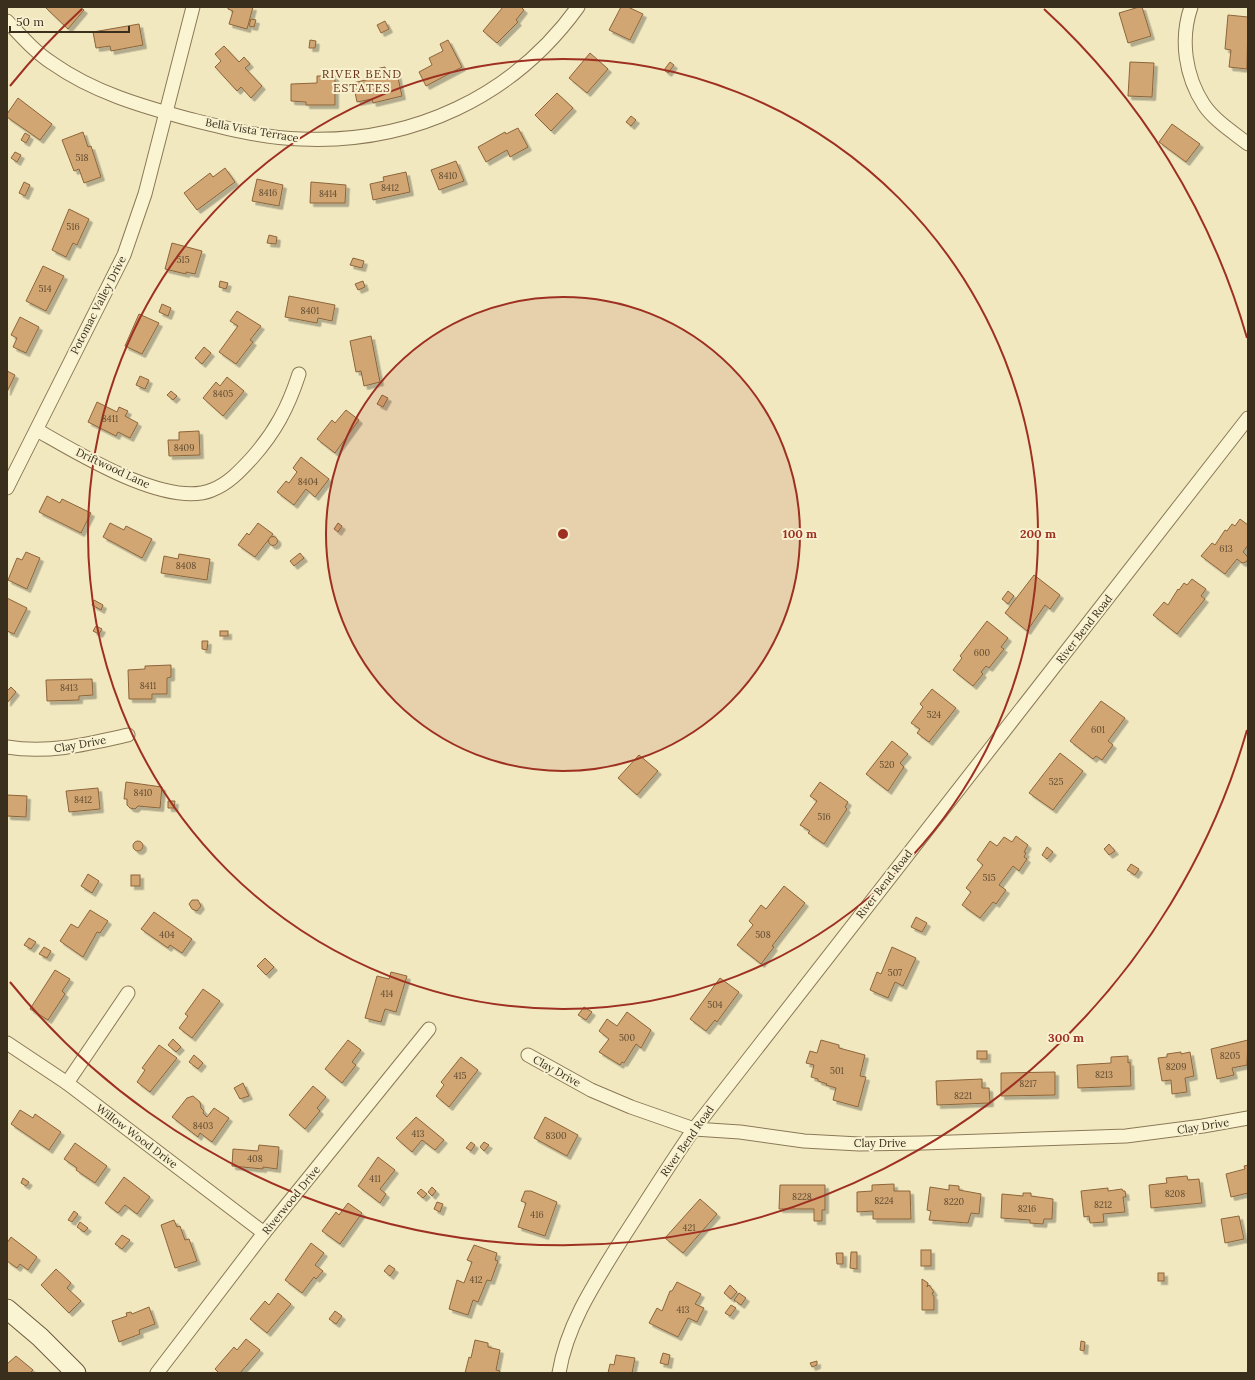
<svg xmlns="http://www.w3.org/2000/svg" width="1255" height="1380" font-family="Lora,serif">
<defs>
<filter id="shadow"><feDropShadow dx="3.5" dy="3.5" stdDeviation="0" flood-color="#0004"/></filter>
</defs>
<rect width="100%" height="100%" fill="#f1e8c0"/>
<!-- building -->
<g fill="#d2a673" stroke="#8c653a" filter="url(#shadow)">
<polygon points="45,7 80,7 84,10 68,29"/>
<polygon points="228,7 253,7 247,29 229,24 233,11 228,9"/>
<polygon points="503,7 521,7 524,10 516,20 518,22 497,43 483,31"/>
<polygon points="621,7 628,7 643,14 630,40 609,30"/>
<polygon points="1139,7 1142,7 1151,36 1128,43 1119,13"/>
<polygon points="1228,15 1248,17 1247,69 1229,67 1231,50 1225,49"/>
<polygon points="251,19 256,20 254,27 249,26"/>
<polygon points="385,21 389,29 381,33 377,25"/>
<polygon points="139,24 143,45 111,51 110,46 96,48 93,32"/>
<polygon points="310,40 316,41 315,48 309,48"/>
<polygon points="448,40 462,67 426,86 419,72 432,65 429,58 443,51 440,44"/>
<polygon points="224,46 239,62 244,57 250,64 245,68 262,86 251,98 241,87 237,91 215,67 221,61 215,54"/>
<polygon points="590,53 608,69 587,93 569,78"/>
<polygon points="670,62 674,65 668,73 664,70"/>
<polygon points="1130,62 1154,63 1152,97 1128,96"/>
<polygon points="385,67 387,75 397,73 402,96 373,103 372,99 357,102 353,83 378,77 376,69"/>
<polygon points="317,76 335,76 335,105 306,105 306,102 291,101 291,84 317,83"/>
<polygon points="557,93 573,108 551,131 535,115"/>
<polygon points="18,98 52,124 40,140 7,117 7,114"/>
<polygon points="631,116 636,120 631,126 626,122"/>
<polygon points="1172,124 1200,144 1186,162 1159,142"/>
<polygon points="518,128 528,147 510,157 507,150 486,162 478,147 505,132 506,134"/>
<polygon points="83,132 88,147 91,146 101,177 84,183 79,169 74,171 62,140"/>
<polygon points="25,133 30,136 26,143 21,140"/>
<polygon points="15,152 21,155 17,162 11,158"/>
<polygon points="456,161 464,181 439,190 431,170"/>
<polygon points="225,168 235,182 197,210 184,193 210,173 213,177"/>
<polygon points="406,172 410,192 373,200 370,184 384,181 383,177"/>
<polygon points="257,179 283,185 279,206 252,201"/>
<polygon points="24,182 30,185 25,196 19,193"/>
<polygon points="311,182 346,185 345,203 310,203"/>
<polygon points="69,209 89,219 77,245 73,243 66,257 52,250"/>
<polygon points="269,235 277,237 276,244 267,243"/>
<polygon points="172,243 202,251 195,274 186,272 186,274 165,269"/>
<polygon points="353,258 364,261 362,268 350,265"/>
<polygon points="43,266 64,276 46,311 26,301"/>
<polygon points="220,281 228,283 226,289 219,287"/>
<polygon points="363,281 365,287 358,290 355,284"/>
<polygon points="289,296 335,305 332,321 318,318 317,323 285,317"/>
<polygon points="162,304 171,308 168,316 159,312"/>
<polygon points="237,311 261,326 250,340 253,342 236,364 219,352 238,326 230,321"/>
<polygon points="139,314 159,323 142,354 125,346"/>
<polygon points="20,317 39,327 26,353 13,347 17,338 11,335"/>
<polygon points="371,336 380,382 364,386 361,371 356,372 350,341"/>
<polygon points="204,347 211,353 202,364 195,358"/>
<polygon points="7,371 15,375 7,392"/>
<polygon points="140,376 149,380 145,389 136,385"/>
<polygon points="227,377 244,391 223,416 203,398 216,382 220,386"/>
<polygon points="171,391 177,396 173,400 167,395"/>
<polygon points="382,395 388,398 383,407 377,404"/>
<polygon points="97,402 117,412 119,407 128,411 125,416 138,423 130,438 118,432 116,436 88,422"/>
<polygon points="346,410 359,420 335,453 317,439 332,420 335,423"/>
<polygon points="199,431 200,455 169,456 168,440 179,440 179,432"/>
<polygon points="301,457 329,479 315,497 306,489 294,505 277,492 286,481 289,483 297,472 293,468"/>
<polygon points="47,496 60,503 62,499 91,513 81,533 39,512"/>
<polygon points="1240,519 1248,525 1248,545 1243,552 1247,556 1248,559 1246,562 1242,563 1237,559 1225,574 1201,556 1212,543 1215,545 1225,530 1227,531 1232,524 1235,526"/>
<polygon points="110,523 124,530 126,526 152,539 142,558 103,537"/>
<polygon points="258,523 273,534 255,557 238,545 247,533 249,535"/>
<polygon points="338,523 342,526 338,532 334,529"/>
<circle cx="273" cy="541" r="4.5"/>
<polygon points="26,552 40,558 27,589 8,580 17,558 22,560"/>
<polygon points="300,553 304,558 294,566 290,561"/>
<polygon points="179,554 210,559 207,580 161,573 164,556 178,559"/>
<polygon points="1034,575 1060,595 1050,609 1045,605 1027,631 1005,613"/>
<polygon points="1192,579 1206,589 1201,596 1205,599 1177,634 1153,615 1164,602 1168,605 1178,589 1179,590 1184,583 1187,585"/>
<polygon points="1008,591 1014,596 1008,604 1002,599"/>
<polygon points="7,598 27,608 14,634 7,631"/>
<polygon points="94,600 103,605 101,610 92,605"/>
<polygon points="987,621 1008,638 1001,647 1004,649 989,668 986,666 981,672 983,674 973,686 953,670 962,658 960,656"/>
<polygon points="96,626 102,629 99,634 93,631"/>
<rect x="220" y="631" width="8" height="5"/>
<polygon points="202,641 208,641 207,650 202,649"/>
<polygon points="171,665 171,677 167,678 167,694 152,694 152,699 129,699 128,670 145,669 145,666"/>
<polygon points="92,679 93,695 79,696 79,700 47,701 46,680"/>
<polygon points="11,687 16,692 7,703 7,691"/>
<polygon points="932,689 956,708 929,742 917,733 920,729 911,723 923,707 920,704"/>
<polygon points="1101,701 1125,718 1108,741 1113,745 1102,760 1096,756 1093,759 1070,741"/>
<polygon points="892,741 908,754 900,763 904,767 888,791 866,774"/>
<polygon points="1060,753 1083,771 1053,810 1029,793"/>
<polygon points="639,755 658,771 637,795 618,778"/>
<polygon points="126,782 162,787 160,808 138,806 135,809 130,808 127,805 127,799 124,799"/>
<polygon points="820,782 848,802 845,807 847,809 824,844 808,833 810,831 800,825 817,801 810,796"/>
<polygon points="98,788 100,809 69,812 66,791"/>
<polygon points="7,795 27,796 26,817 7,816"/>
<polygon points="168,801 175,801 174,808 168,808"/>
<polygon points="1016,836 1028,845 1024,852 1026,853 1024,857 1027,859 1019,871 1013,866 999,885 1006,890 996,904 993,902 980,918 962,905 971,892 966,888 983,865 977,860 990,841 997,846 1004,837 1012,842"/>
<circle cx="138" cy="846" r="5"/>
<polygon points="1109,844 1115,851 1109,855 1104,849"/>
<polygon points="1047,847 1053,852 1047,859 1042,855"/>
<polygon points="1131,864 1139,869 1135,875 1127,870"/>
<polygon points="88,874 99,881 92,893 81,886"/>
<rect x="131" y="875" width="9" height="11"/>
<polygon points="784,886 805,903 772,946 774,947 761,964 737,945 753,925 749,921 761,905 766,909"/>
<polygon points="192,900 198,900 201,906 197,911 192,909 189,904"/>
<polygon points="90,910 108,921 100,933 97,932 83,957 60,941 71,924 78,928"/>
<polygon points="154,912 192,939 182,953 170,945 168,948 141,929"/>
<polygon points="916,917 927,923 922,932 911,927"/>
<polygon points="29,938 36,942 31,949 24,945"/>
<polygon points="44,947 51,951 47,958 39,954"/>
<polygon points="892,947 916,958 903,986 895,982 888,998 870,990 877,972 881,974"/>
<polygon points="265,958 274,967 266,975 257,966"/>
<polygon points="55,970 70,979 62,991 65,994 48,1020 30,1009"/>
<polygon points="391,972 407,976 396,1012 385,1009 381,1022 365,1018 377,976 389,979"/>
<polygon points="720,978 739,992 717,1022 715,1020 706,1031 690,1019"/>
<polygon points="203,989 220,1001 192,1038 179,1028 188,1016 185,1014"/>
<polygon points="584,1007 592,1012 586,1020 578,1015"/>
<polygon points="627,1012 651,1030 641,1048 636,1044 624,1063 622,1062 620,1065 599,1052 609,1039 599,1031 607,1019 617,1026"/>
<polygon points="173,1039 181,1047 176,1052 168,1045"/>
<polygon points="348,1040 361,1050 352,1062 356,1065 342,1083 325,1069"/>
<polygon points="821,1040 839,1045 839,1048 865,1055 860,1076 866,1077 858,1107 833,1100 836,1088 826,1085 827,1084 818,1081 818,1079 811,1077 814,1065 806,1063 810,1051 817,1053"/>
<polygon points="1248,1040 1247,1065 1232,1068 1234,1075 1217,1079 1211,1049"/>
<polygon points="159,1045 177,1058 150,1092 137,1082 145,1070 142,1068"/>
<rect x="977" y="1051" width="10" height="8"/>
<polygon points="1181,1052 1181,1054 1190,1052 1194,1076 1185,1078 1187,1092 1172,1094 1171,1080 1162,1081 1158,1058 1167,1057 1167,1054"/>
<polygon points="194,1055 203,1063 198,1069 189,1062"/>
<polygon points="1128,1056 1128,1063 1130,1062 1131,1086 1078,1088 1077,1065 1111,1063 1111,1057"/>
<polygon points="461,1057 478,1070 449,1107 436,1096 444,1085 441,1082"/>
<polygon points="1055,1072 1055,1095 1001,1096 1001,1073"/>
<polygon points="982,1079 982,1088 989,1088 990,1103 937,1105 936,1081"/>
<polygon points="243,1083 249,1096 240,1099 234,1088"/>
<polygon points="313,1086 326,1097 317,1108 320,1111 305,1129 289,1115"/>
<polygon points="193,1096 200,1102 201,1108 204,1111 203,1113 207,1117 214,1108 229,1118 212,1142 200,1133 198,1137 172,1117 187,1098"/>
<polygon points="20,1110 33,1118 35,1114 61,1132 49,1150 11,1124"/>
<polygon points="416,1117 444,1140 435,1150 422,1140 412,1152 396,1138"/>
<polygon points="545,1117 578,1135 567,1156 534,1138"/>
<polygon points="471,1142 475,1145 471,1151 466,1148"/>
<polygon points="484,1142 489,1145 484,1151 480,1147"/>
<polygon points="75,1143 107,1166 95,1183 76,1170 77,1168 64,1159"/>
<polygon points="259,1145 279,1147 277,1169 263,1167 263,1169 232,1166 233,1149 258,1151"/>
<polygon points="378,1157 395,1170 380,1189 386,1194 380,1203 358,1186"/>
<polygon points="1248,1165 1248,1193 1231,1197 1226,1174 1245,1169 1244,1166"/>
<polygon points="1187,1176 1188,1180 1199,1179 1202,1203 1151,1208 1149,1185 1167,1183 1166,1178"/>
<polygon points="124,1177 150,1197 137,1214 125,1205 118,1213 105,1203"/>
<polygon points="23,1178 29,1182 26,1186 21,1183"/>
<polygon points="894,1184 894,1191 910,1191 911,1219 873,1219 873,1211 857,1212 857,1192 872,1191 872,1185"/>
<polygon points="780,1185 825,1185 825,1210 822,1210 822,1221 814,1221 814,1209 779,1209"/>
<polygon points="949,1185 959,1186 959,1190 981,1194 979,1214 971,1213 968,1223 929,1220 931,1211 927,1210 930,1187 949,1190"/>
<polygon points="432,1187 436,1191 432,1196 428,1192"/>
<polygon points="1108,1188 1108,1191 1122,1189 1123,1191 1125,1191 1126,1197 1123,1197 1125,1212 1103,1214 1104,1222 1090,1223 1089,1216 1084,1217 1081,1191"/>
<polygon points="421,1189 427,1194 423,1198 417,1193"/>
<polygon points="525,1191 531,1191 557,1202 545,1236 518,1227 526,1203 521,1201"/>
<polygon points="1023,1193 1031,1193 1031,1196 1053,1199 1052,1219 1044,1219 1043,1224 1030,1223 1030,1220 1001,1218 1002,1194 1023,1196"/>
<polygon points="700,1199 717,1214 683,1253 665,1238"/>
<polygon points="437,1202 443,1204 440,1212 434,1209"/>
<polygon points="348,1203 362,1213 340,1244 322,1231 336,1212 339,1215"/>
<polygon points="74,1211 78,1214 72,1222 68,1220"/>
<polygon points="1239,1216 1244,1239 1225,1243 1221,1219"/>
<polygon points="174,1220 177,1227 180,1226 185,1240 189,1239 197,1261 175,1268 161,1225"/>
<polygon points="80,1222 88,1228 84,1232 77,1227"/>
<polygon points="122,1235 130,1240 122,1249 115,1244"/>
<polygon points="11,1237 37,1257 28,1270 20,1264 17,1268 7,1261 7,1243"/>
<polygon points="311,1243 324,1253 315,1265 323,1271 316,1279 314,1277 302,1293 285,1280"/>
<polygon points="474,1245 497,1253 495,1260 498,1261 491,1281 487,1280 478,1302 473,1300 468,1315 449,1309 457,1280 464,1283 472,1262 467,1260"/>
<rect x="921" y="1250" width="10" height="16"/>
<polygon points="851,1252 857,1252 857,1269 850,1268"/>
<polygon points="836,1253 843,1253 843,1264 837,1264"/>
<polygon points="389,1265 395,1269 390,1276 384,1271"/>
<polygon points="56,1269 71,1283 67,1288 81,1301 69,1313 41,1285"/>
<rect x="1158" y="1273" width="6" height="8"/>
<polygon points="922,1279 928,1283 927,1287 929,1285 934,1292 932,1293 934,1297 934,1310 922,1310"/>
<polygon points="677,1282 701,1294 695,1304 704,1308 697,1322 688,1318 678,1337 649,1323 657,1308 662,1311 670,1291 672,1291"/>
<polygon points="730,1285 737,1292 731,1299 724,1293"/>
<polygon points="278,1293 291,1304 267,1333 250,1319 265,1301 269,1305"/>
<polygon points="739,1293 746,1298 741,1305 734,1300"/>
<polygon points="731,1305 736,1308 730,1316 725,1313"/>
<polygon points="149,1307 155,1324 139,1330 140,1334 119,1342 112,1321 127,1316 126,1313 131,1312 132,1314"/>
<polygon points="335,1311 342,1316 336,1324 329,1319"/>
<polygon points="246,1339 260,1350 240,1373 219,1373 215,1369 234,1347 237,1350"/>
<polygon points="475,1340 488,1343 488,1347 500,1350 496,1370 500,1371 499,1373 465,1373 469,1357 471,1358"/>
<polygon points="1081,1341 1085,1342 1084,1351 1080,1350"/>
<polygon points="663,1353 670,1355 668,1365 660,1363"/>
<polygon points="616,1355 635,1358 632,1373 608,1373 610,1364 614,1365"/>
<polygon points="16,1356 33,1370 30,1373 7,1373 7,1364"/>
<polygon points="817,1361 817,1365 812,1367 810,1363"/>
</g>
<g fill="none" stroke-linecap="round" stroke-linejoin="round">
<!-- street casing -->
<g stroke="#8b7956" stroke-width="15">
<g id="street">
<path d="M1191 7C1180 39 1185 76 1204 105 1215 121 1233 132 1248 144"/>
<path d="M7 21C21 36 35 52 52 63 93 92 141 106 189 119 225 128 263 138 301 139 412 144 513 97 578 7"/>
<path d="M37 430C76 452 167 509 212 490 228 484 240 471 252 458 275 432 288 408 299 374"/>
<polyline points="7,488 124,255 145,194 193,7"/>
<path d="M7 747C48 754 88 744 128 735"/>
<polyline points="7,1043 67,1083 264,1233"/>
<polyline points="528,1055 591,1090 631,1107 694,1129 740,1132 804,1141 859,1144 923,1143 1126,1136 1203,1126 1248,1118"/>
<polyline points="67,1083 128,993"/>
<polyline points="157,1373 264,1233 429,1029"/>
<path d="M559 1373C567 1324 596 1281 622 1239 646 1202 669 1165 694 1129L1248 418"/>
</g>
</g>
<!-- secondary casing -->
<g stroke="#6d593a" stroke-width="21">
<polyline id="secondary" points="7,1309 40,1337 76,1373"/>
</g>
<!-- street -->
<use href="#street" stroke="#fbf4d3" stroke-width="13"/>
<!-- secondary -->
<use href="#secondary" stroke="#fbf4d3" stroke-width="19"/>
</g>
<!-- distance rings -->
<circle cx="563" cy="534" r="237" fill="#9e3022" fill-opacity=".12"/>
<g fill="none" stroke="#9e3022" stroke-width="2">
<circle cx="563" cy="534" r="237"/>
<circle cx="563" cy="534" r="475"/>
<path d="M1247 730A712 712 0 0 1 10 982M10 86A712 712 0 0 1 82 9M1044 9A712 712 0 0 1 1247 338"/>
</g>
<g text-anchor="middle" stroke-width="4" stroke-linejoin="round" paint-order="stroke">
<!-- number labels -->
<g font-size="9" fill="#604c32">
<text x="82" y="161">518</text>
<text x="448" y="179">8410</text>
<text x="390" y="191">8412</text>
<text x="268" y="196">8416</text>
<text x="328" y="197">8414</text>
<text x="73" y="230">516</text>
<text x="183" y="263">515</text>
<text x="45" y="292">514</text>
<text x="310" y="314">8401</text>
<text x="223" y="397">8405</text>
<text x="110" y="422">8411</text>
<text x="184" y="451">8409</text>
<text x="308" y="485">8404</text>
<text x="1226" y="552">613</text>
<text x="186" y="569">8408</text>
<text x="982" y="656">600</text>
<text x="148" y="689">8411</text>
<text x="69" y="691">8413</text>
<text x="934" y="718">524</text>
<text x="1098" y="733">601</text>
<text x="887" y="768">520</text>
<text x="1056" y="785">525</text>
<text x="143" y="796">8410</text>
<text x="83" y="803">8412</text>
<text x="824" y="820">516</text>
<text x="989" y="881">515</text>
<text x="167" y="938">404</text>
<text x="763" y="938">508</text>
<text x="895" y="976">507</text>
<text x="387" y="997">414</text>
<text x="715" y="1008">504</text>
<text x="627" y="1041">500</text>
<text x="1230" y="1059">8205</text>
<text x="1176" y="1070">8209</text>
<text x="837" y="1074">501</text>
<text x="1104" y="1078">8213</text>
<text x="460" y="1079">415</text>
<text x="1028" y="1087">8217</text>
<text x="963" y="1099">8221</text>
<text x="203" y="1129">8403</text>
<text x="418" y="1137">413</text>
<text x="556" y="1139">8300</text>
<text x="255" y="1162">408</text>
<text x="375" y="1182">411</text>
<text x="1175" y="1197">8208</text>
<text x="802" y="1200">8228</text>
<text x="884" y="1204">8224</text>
<text x="954" y="1205">8220</text>
<text x="1103" y="1208">8212</text>
<text x="1027" y="1212">8216</text>
<text x="537" y="1218">416</text>
<text x="689" y="1231">421</text>
<text x="476" y="1283">412</text>
<text x="683" y="1313">413</text>
</g>
<!-- street labels -->
<g font-size="11" fill="#3a2e1c" stroke="#f8f1d0">
<text transform="translate(252 130) rotate(10)" y="4">Bella Vista Terrace</text>
<text transform="translate(98 305) rotate(-63)" y="4">Potomac Valley Drive</text>
<text transform="translate(113 468) rotate(25)" y="4">Driftwood Lane</text>
<text transform="translate(1084 629) rotate(-52)" y="4">River Bend Road</text>
<text transform="translate(80 744) rotate(-10)" y="4">Clay Drive</text>
<text transform="translate(884 884) rotate(-52)" y="4">River Bend Road</text>
<text transform="translate(557 1071) rotate(29)" y="4">Clay Drive</text>
<text transform="translate(1203 1126) rotate(-9)" y="4">Clay Drive</text>
<text transform="translate(137 1136) rotate(37)" y="4">Willow Wood Drive</text>
<text transform="translate(687 1141) rotate(-55)" y="4">River Bend Road</text>
<text x="880" y="1147">Clay Drive</text>
<text transform="translate(291 1200) rotate(-51)" y="4">Riverwood Drive</text>
</g>
<!-- neighbourhood labels -->
<g font-size="12" letter-spacing="1" fill="#693318" stroke="#f8f1d0">
<text x="362" y="78">RIVER BEND<tspan x="362" dy="14">ESTATES</tspan></text>
</g>
</g>
<circle cx="563" cy="534" r="6" fill="#9e3022" stroke="#f8f1d0" stroke-width="2"/>
<g font-size="12" text-anchor="middle" font-weight="bold" fill="#9e3022" stroke="#f8f1d0" stroke-width="4" stroke-linejoin="round" paint-order="stroke">
<text x="800" y="538">100 m</text>
<text x="1038" y="538">200 m</text>
<text x="1066" y="1042">300 m</text>
</g>
<!-- border -->
<rect width="1255" height="1380" fill="none" stroke="#3a2e1c" stroke-width="16"/>
<!-- scale -->
<path d="M10 26v6h119v-6" fill="none" stroke="#3a2e1c" stroke-width="2"/>
<text x="16" y="26" font-size="12" fill="#3a2e1c" stroke="#f8f1d0" stroke-width="3" paint-order="stroke">50 m</text>
</svg>
